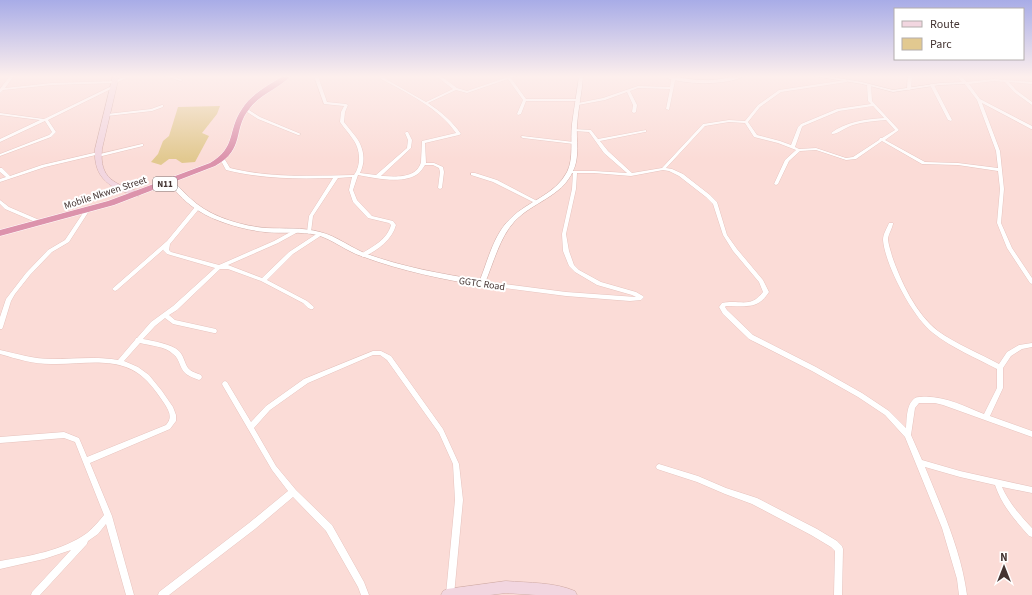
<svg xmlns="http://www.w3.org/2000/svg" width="1032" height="595" font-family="'Source Sans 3',sans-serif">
<rect width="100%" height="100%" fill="#fbdcd7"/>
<!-- green -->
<polygon fill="#e2c990" points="220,106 217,114 202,133 209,136 195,162 182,163 176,159 169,159 161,165 151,162 158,154 163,141 169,136 178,107"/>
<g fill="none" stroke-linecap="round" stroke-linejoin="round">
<!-- minor casing -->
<g stroke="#d0aba5" stroke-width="0.5">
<g id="minor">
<polygon points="10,76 14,76 5,88 52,83 115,81 125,76 130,76 116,83 52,85 3,90 0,93 0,89"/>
<polygon points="165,76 172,76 183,80 181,81"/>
<path d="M314 76H318L327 102 346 104 348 105 345 112 344 122C348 127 352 132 356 137 364 148 366 161 360 173L376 175 407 148 408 140 405 133 406 132H408L412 140 411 148 381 176H383C397 177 417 178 421 162L422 141 456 133C439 108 407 93 381 79L380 76H384V78L426 102 453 89 436 76H441L457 88 467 91 511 76H517L511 78 526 99H579L581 100 579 101H526L521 114 518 115 517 114 523 100 508 79 467 93 456 90 428 103C441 112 452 121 461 134L459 135 425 143 426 163H434L443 167 444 172 442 188 440 189 438 188 440 172 439 168 433 165H425C423 168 421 171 419 173 404 185 375 178 358 175L353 190 357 200 372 216 393 221 396 225C392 240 377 251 363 257L360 255 361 254C373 246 387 240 391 225L389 223 368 218 353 202 349 190 352 177 338 178 313 216 311 232 309 234 307 232 309 216 333 178C297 179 262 179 226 170L220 159 222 158H224L230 168C270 178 312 176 354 175 362 164 360 148 352 138 348 132 344 128 340 122L341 112 344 106 324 104Z"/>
<polygon points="672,76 676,76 669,110 666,109 670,89 638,88 630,91 637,105 636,112 634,113 632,112 633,105 627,92 605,100 578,105 576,104 578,103 603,98 638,86 670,87"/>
<polygon points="908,76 912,76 911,89 909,90 907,89"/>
<path d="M994 79 1032 82V84L1009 82 1016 90 1032 102V105L1014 92 1005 82 994 81 969 84 980 99 1032 126V129H1031L982 103 1000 151 1004 189 1001 223 1012 248 1032 278V284L1030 283 1007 248 997 223 1000 189 998 171 958 165 922 164 882 141 856 159 846 160 816 150 800 151 789 161 778 184 776 185 774 184 785 160 796 150 778 143 754 137 745 123 729 122 705 126 666 168 672 169 683 174 710 195 717 202 727 235 737 249 763 280 769 292C757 311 745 305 726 306L725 307 727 310 753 335 816 367 862 393 889 411 906 428C907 419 906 404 915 398 916 397 919 397 921 397 943 395 964 406 984 414L997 388V369C976 358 952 348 933 333 913 318 885 265 883 240 883 234 887 228 889 223H893V224C892 229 889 233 888 238 888 244 891 251 892 256 901 282 916 314 938 331 956 344 979 353 999 364L1007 352 1019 345 1032 343V347L1022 349 1011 356 1003 368V388L990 416 1032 431V437L943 405 935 403H919L915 408 911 435 922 460 960 471 1032 487V493L1002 487C1009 503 1020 515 1032 528V537L1029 536C1015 520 1002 506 995 485L960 477 925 467C942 509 961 550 967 595H959L957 579 942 528 905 437 885 415 858 397 812 371 749 339 723 314 719 307 722 303C740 299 750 309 763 292L759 282 733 251 723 235 713 204 706 197 679 176 669 171 663 170 631 176 594 173H577L576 189 566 234 569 251 574 265 579 270 601 282 636 292 643 296 644 297 641 300 630 301 566 296 482 285 479 283 482 281 566 292 636 297 632 295 597 285 575 272 569 266 563 251 562 234 572 189 573 173H568V171H594L627 173 604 153 589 132 574 131H573V129L591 130 598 139 646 130V132H645L600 141 608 151 632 173 662 168 703 124 729 120 745 121 758 105 779 90 846 80H847V82L781 92 760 107 748 122 757 135 780 141 791 145 798 127 801 124 837 109 871 104 868 101 867 85 869 84 871 85 872 101 899 130 885 140 925 162 958 163 998 168 996 151 977 100 964 83 966 82ZM873 106 884 118C866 119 845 122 831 133L832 134C838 134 846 127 853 125 863 122 874 121 886 120L895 130 882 138H880L879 140 853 157 846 158 816 148 799 149 795 147 802 127 803 126 839 111Z"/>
<polygon points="931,84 934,85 952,120 951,121 948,120 930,85"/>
<polygon points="114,85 117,86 48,120 56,132 51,137 0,156 0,154 49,135 52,132 45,121 0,142 0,139 40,120 0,115 0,113 44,119"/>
<polygon points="162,105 163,105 163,107 152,111 107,116 105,115 107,114 151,109"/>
<polygon points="244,108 246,108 260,117 301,134 299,135 298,135 258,119 244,110"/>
<polygon points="522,136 574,142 576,143 574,144 523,138 521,137"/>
<polygon points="142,144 143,144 143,146 98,157 96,156 96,155"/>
<polygon points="98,152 100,152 100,154 45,167 0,182 0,179 6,177 0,172 0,168 2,168 10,176 42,165"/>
<polygon points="471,173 475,173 497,180 539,202 537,204 493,182 471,175"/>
<polygon points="0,200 9,207 44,222 44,224 40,224 5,209 0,204"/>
<path d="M197 206 199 207V209L170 244 169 250 171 252 219 265 274 241 294 230H298V232L278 243 228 265 262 278 289 252 318 233H322V235L293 254 267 280 307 301 314 307 313 309C309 310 306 306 303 303L261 281 228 269H220L177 310 169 315 175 320 216 329 217 331 216 333H214L173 324 165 318 155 326 143 339C153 341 172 344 179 351 184 356 184 362 188 368 191 372 197 373 201 375L202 377 201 379 199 380C194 378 188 376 185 373 179 367 180 359 173 354 165 346 151 346 140 343L124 361 138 367 149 375 162 391 173 407 176 415V421L170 429 90 463 112 516 134 595H126L106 524 98 534 88 541 87 544 40 595H31L32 592 71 550 44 559 0 569V561C29 556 62 551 87 533 93 528 99 521 104 515L75 442 64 438 0 443V437L64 432 79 438 87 457 166 425C173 417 169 411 164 403 159 396 154 388 147 381 121 354 85 365 51 364 33 364 17 359 0 354V350C18 354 34 359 52 359 75 359 96 356 118 360L135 340 136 338H137L151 322 173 306 215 268 167 254 163 250 164 249 117 290 115 291 112 289 167 241 195 207Z"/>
<polygon points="87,209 89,211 69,242 52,252 30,275 15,294 11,301 3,327 2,329 0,329 0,317 6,299 26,273 48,250 65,240 85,210"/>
<polygon points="373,351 381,351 391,356 443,429 459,464 463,500 454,595 446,595 446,594 455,500 453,464 439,433 387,360 380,355 373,355 308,383 270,410 254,428 276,466 296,490 332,525 364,582 369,595 361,595 358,587 326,531 293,497 255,529 169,595 158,595 159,592 249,523 288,491 272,470 223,386 222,384 223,382 225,381 227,382 251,422 266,406 304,379"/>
<polygon points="659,464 698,476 726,488 757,498 817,529 837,541 842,546 843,549 842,595 834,595 835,551 831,547 811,535 752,504 725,494 697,482 657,469 656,467 657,465"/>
</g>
</g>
<!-- tertiary casing -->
<g stroke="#d0aba5" stroke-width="1">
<g id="tertiary">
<path d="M579 76H583C582 93 578 109 577 125 576 140 580 157 573 171 562 197 532 202 514 222 500 237 493 264 485 283L482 286C442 279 402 271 364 257 347 252 334 240 317 235 300 231 283 234 265 232 245 230 216 222 199 211 187 204 177 193 168 182L171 180 173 181C181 189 188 197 197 204 215 218 243 226 266 228 284 229 302 227 320 232 337 236 351 248 367 254 403 267 442 274 480 280 488 260 494 233 511 218 528 201 555 195 567 172 574 158 570 140 572 124 574 108 577 92 579 76Z"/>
<path d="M662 76C676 76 689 80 703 80 718 81 731 76 744 76 727 86 679 85 662 76Z"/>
<polygon points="814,76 826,76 862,82 893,90 940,83 962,82 956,76 961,76 968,83 966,84 940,85 893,92 862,84"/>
</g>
</g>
<!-- secondary casing -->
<g stroke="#d0aba5" stroke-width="1">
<g id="secondary">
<path d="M113 76H119L102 149C99 179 115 184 140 192L141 194 138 196C111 189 93 179 95 149Z"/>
<path d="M506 581C529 583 554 582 575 591L577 595H536L506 593 490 595H441L443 591 447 589Z"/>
</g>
</g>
<!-- trunk casing -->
<g stroke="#fff" stroke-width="1">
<path id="trunk" d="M283 76H291C279 88 261 94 250 108 232 129 246 149 215 166L114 205 0 236V230L108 201 210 163C237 147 227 131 242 109 251 94 269 85 283 76Z"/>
</g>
<!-- minor -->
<use href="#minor" fill="#fff" fill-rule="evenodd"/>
<!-- tertiary -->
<use href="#tertiary" fill="#fff" fill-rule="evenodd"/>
<!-- secondary -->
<use href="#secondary" fill="#f2d6e0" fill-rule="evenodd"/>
<!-- trunk -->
<use href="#trunk" fill="#dc93ac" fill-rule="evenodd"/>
</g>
<!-- sky -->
<linearGradient id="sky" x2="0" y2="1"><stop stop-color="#a8ace7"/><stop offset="0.48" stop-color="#fdefed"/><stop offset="1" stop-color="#fdefed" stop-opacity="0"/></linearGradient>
<rect width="1032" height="159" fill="url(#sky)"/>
<g text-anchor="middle" stroke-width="4" stroke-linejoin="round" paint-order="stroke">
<!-- shield labels -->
<rect fill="#fff" stroke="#7c7170" stroke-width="1" x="153" y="177" width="24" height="14" rx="3"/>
<g font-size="9" font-weight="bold" fill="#443432">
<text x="165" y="187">N11</text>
</g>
<!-- street labels -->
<g font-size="10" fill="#443432" stroke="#fff">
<text transform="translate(105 192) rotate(-18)" y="4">Mobile Nkwen Street</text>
<text transform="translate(482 283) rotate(8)" y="4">GGTC Road</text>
</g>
</g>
<!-- legend -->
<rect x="894" y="8" width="130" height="52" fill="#ffffff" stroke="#b4aead"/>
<rect x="902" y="21" width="20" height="6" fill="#f2d6e0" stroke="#b4aead"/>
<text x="930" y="28" font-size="12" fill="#443432">Route</text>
<rect x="902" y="38" width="20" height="12" fill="#e2c990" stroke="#b4aead"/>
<text x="930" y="48" font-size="12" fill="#443432">Parc</text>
<!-- north arrow -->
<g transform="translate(1004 567)" stroke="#ffffff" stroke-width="3" paint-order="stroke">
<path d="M0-3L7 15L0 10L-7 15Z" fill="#443432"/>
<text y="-6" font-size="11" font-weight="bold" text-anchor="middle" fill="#443432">N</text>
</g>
</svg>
